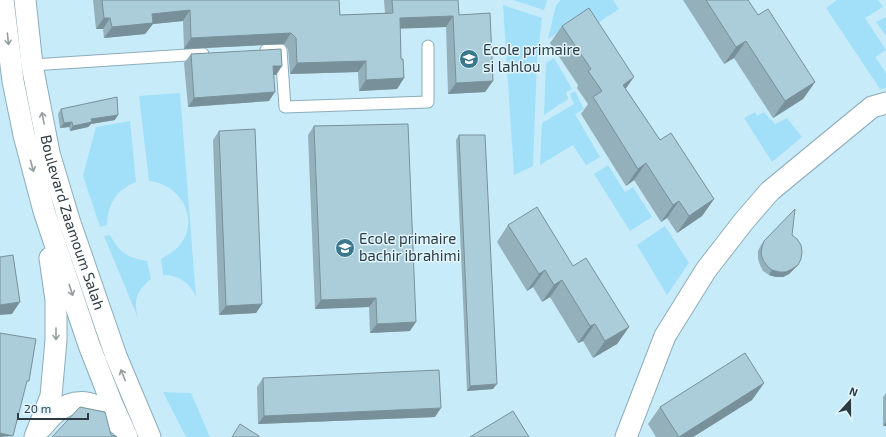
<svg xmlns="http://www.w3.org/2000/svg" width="886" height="437" font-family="'Exo 2',sans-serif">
<rect width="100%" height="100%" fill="#c8ebf9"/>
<!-- green -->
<g fill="#a2e0f9">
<polygon points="513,0 547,0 544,10"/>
<polygon points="561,0 613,0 619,9 589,29 581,18 548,39 556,5"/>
<polygon points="837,0 878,0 883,7 865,18 886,50 875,57 886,73 886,88 880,89 826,8"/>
<polygon points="503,5 542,18 537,60 533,166 514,175"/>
<polygon points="886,17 886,36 876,22"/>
<polygon points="554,58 572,89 566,92 568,99 544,115 546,63"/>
<polygon points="575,91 584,109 575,114 600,157 586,165 573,145 540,165 542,123 574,104 570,94"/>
<path d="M180 93 196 297C190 283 179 275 163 275L161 259C167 255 174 252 179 246 201 220 181 184 149 181L139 96Z"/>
<polygon points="755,112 757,116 764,112 775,124 787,118 802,137 772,162 744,118"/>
<path d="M130 121 136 182C116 190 108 204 107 225L100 227 83 176 96 127Z"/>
<polygon points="608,165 625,192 633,187 652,217 630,231 594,174"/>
<polygon points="665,226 689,263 667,295 637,245"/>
<path d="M110 235C119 252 128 258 147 261L151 279C137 290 133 300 138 318L104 236Z"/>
<polygon points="163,392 191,393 210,437 186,437"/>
</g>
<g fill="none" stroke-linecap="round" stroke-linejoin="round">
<!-- service casing -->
<g stroke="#8cadba" stroke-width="13">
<g id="service">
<polyline points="266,50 281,50 285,107 428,102 428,46"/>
<polyline points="32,65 203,54"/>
</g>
</g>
<!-- minor casing -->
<g stroke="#8cadba" stroke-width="23">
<g id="minor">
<polyline points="3,0 13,81 24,135 44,211 89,345 112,404 127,437"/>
<path id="s1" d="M25 0 32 65 49 153 69 220 116 356 150 437"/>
<path d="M42 427C46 423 50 417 55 413 79 394 100 403 118 424"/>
<polyline points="35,437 51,396 56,340 56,300 50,258"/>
<polyline points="626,437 665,336 706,270 744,221 770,191 872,107 886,103"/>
</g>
</g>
<!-- service -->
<use href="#service" stroke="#fff" stroke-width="11"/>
<!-- minor -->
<use href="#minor" stroke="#fff" stroke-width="21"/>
</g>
<!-- wall -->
<g fill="#93b0bb">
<polygon points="93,0 339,0 340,15 385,13 384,0 458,0 459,15 493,81 485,92 448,94 446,27 400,28 401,59 404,78 397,89 359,91 358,72 290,74 288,49 284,44 184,49 183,21 153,24 145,34 104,38 103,29 96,29"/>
<polygon points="683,0 748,0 758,15 815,82 803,99 773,118 734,58 724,64"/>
<polygon points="562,26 626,89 660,140 714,199 702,216 677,233 667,218 661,222 634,180 626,186 581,114 588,104 577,88 578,85 550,43"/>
<polygon points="191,54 282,66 276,75 274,75 269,101 188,107 184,63"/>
<polygon points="61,109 115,120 91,124 88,127 70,131 69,127 60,128 58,114"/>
<polygon points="314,126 410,331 370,333 369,307 315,309 308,135"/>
<polygon points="219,131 262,304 256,313 219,315 213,140"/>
<polygon points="459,135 493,389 467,391 456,140"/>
<polygon points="508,225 573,266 629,327 617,344 593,358 583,341 578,343 550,297 542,302 533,287 527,291 497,242"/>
<polygon points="792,235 798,265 789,274 783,277 776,277 769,275 763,271 760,265 758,259 758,251 761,245 764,241"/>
<polygon points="263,378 435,417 258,424 257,387"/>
<polygon points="764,383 752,400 693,437 656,437 648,424 660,407"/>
<polygon points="886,393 886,426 883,426 883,397"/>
</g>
<!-- shaded-wall -->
<g fill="#789099">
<polygon points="190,10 183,21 153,24 145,34 104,38 112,27 152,14"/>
<polygon points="453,16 446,27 392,29 400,18"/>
<polygon points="104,18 110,18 103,29 96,29"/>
<polygon points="291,33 284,44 184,49 191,38"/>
<polygon points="746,41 734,58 724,64 736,47"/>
<polygon points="366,61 358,72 290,74 297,63"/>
<polygon points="273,66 282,66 276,75 267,75"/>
<polygon points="634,77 622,94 623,85"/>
<polygon points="404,78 397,89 359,91 366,80"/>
<polygon points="493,81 485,92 448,94 456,83"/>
<polygon points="815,82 803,99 773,118 785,101"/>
<polygon points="275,92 269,101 188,107 194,98"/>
<polygon points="118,115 115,120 91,124 88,127 70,131 73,126 91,119"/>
<polygon points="72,122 69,127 60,128 64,123"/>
<polygon points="646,163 634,180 626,186 638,169"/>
<polygon points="714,199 702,216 677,233 689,216"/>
<polygon points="679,201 667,218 661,222 673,205"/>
<polygon points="798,265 789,274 783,277 776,277 769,275 772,270"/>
<polygon points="545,270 533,287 527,291 539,274"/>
<polygon points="562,280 550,297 542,302 554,285"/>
<polygon points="376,298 369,307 315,309 321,300"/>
<polygon points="20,302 12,314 0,315 0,305"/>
<polygon points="262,304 256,313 219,315 226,306"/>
<polygon points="416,322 410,331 370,333 377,324"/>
<polygon points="595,324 583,341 578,343 590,326"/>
<polygon points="629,327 617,344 593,358 605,341"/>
<polygon points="764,383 752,400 693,437 679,437"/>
<polygon points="497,384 493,389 467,391 470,386"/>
<polygon points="441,408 435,417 258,424 264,416"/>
<polygon points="886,422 886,426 883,426"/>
<polygon points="0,433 13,436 0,437"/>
</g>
<!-- building -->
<g fill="#abcdda" stroke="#789099">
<polygon points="102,0 339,0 340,15 393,13 392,0 458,0 459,15 490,13 493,81 456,83 453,16 400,18 401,59 403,59 404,78 366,80 366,61 297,63 296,38 291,33 191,38 190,10 152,14 153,23 112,27 110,18 104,18"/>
<polygon points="706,0 748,0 758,15 768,9 815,82 785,101 746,41 736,47"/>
<polygon points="589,8 634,77 623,85 660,140 671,133 714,199 689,216 679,201 673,205 646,163 638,169 593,97 602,91 588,71 591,69 562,26"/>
<polygon points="281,49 282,66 273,66 275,92 194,98 191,54"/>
<polygon points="117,97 118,115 91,119 92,122 73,126 72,122 64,123 61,109"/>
<polygon points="408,124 416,322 377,324 376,298 321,300 314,126"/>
<polygon points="255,129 262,304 226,306 219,131"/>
<polygon points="459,135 485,135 497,384 470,386"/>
<polygon points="537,207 573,266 586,258 629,327 605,341 595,324 590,326 562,280 554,285 545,270 539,274 508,225"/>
<polygon points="795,209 792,235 797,239 801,245 802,252 801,259 798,265 792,269 786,272 779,272 772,270 767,266 763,260 761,254 762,247 764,241"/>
<polygon points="13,255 20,302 0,305 0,257"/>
<polygon points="0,333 36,339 29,381 27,381 13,436 0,433"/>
<polygon points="745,353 764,383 679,437 660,407"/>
<polygon points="439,370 441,408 264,416 263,378"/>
<polygon points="80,407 105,412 111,435 116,436 117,437 52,437"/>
<polygon points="513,411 529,437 470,437"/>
<polygon points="240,424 259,436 259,437 232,437"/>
</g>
<!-- one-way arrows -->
<defs><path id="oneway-shaft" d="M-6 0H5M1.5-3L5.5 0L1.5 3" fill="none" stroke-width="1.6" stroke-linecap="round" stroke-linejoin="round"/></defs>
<g stroke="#969da0">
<use href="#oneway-shaft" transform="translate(8 39) rotate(84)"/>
<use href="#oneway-shaft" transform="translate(43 118) rotate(-101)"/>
<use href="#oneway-shaft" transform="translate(32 166) rotate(75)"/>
<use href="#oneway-shaft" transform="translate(71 290) rotate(72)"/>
<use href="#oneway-shaft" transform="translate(56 334) rotate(90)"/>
<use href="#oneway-shaft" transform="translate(123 375) rotate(-112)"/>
</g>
<!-- icons -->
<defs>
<g id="school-disc" transform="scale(1)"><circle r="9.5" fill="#39778d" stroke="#e1f6fe"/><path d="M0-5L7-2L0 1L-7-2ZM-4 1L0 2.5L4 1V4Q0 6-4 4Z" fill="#fff"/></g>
</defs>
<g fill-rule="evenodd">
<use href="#school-disc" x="469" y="59"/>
<use href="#school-disc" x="345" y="248"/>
</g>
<g text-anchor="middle" stroke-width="3" stroke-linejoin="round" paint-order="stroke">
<!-- poi labels -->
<g font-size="15" fill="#2d3b40" stroke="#e1f6fe" text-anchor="start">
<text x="483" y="55">Ecole primaire<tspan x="483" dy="17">si lahlou</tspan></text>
<text x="359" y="244">Ecole primaire<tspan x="359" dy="17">bachir ibrahimi</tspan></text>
</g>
<!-- street labels -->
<g font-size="15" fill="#2d3b40" stroke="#e1f6fe">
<text dy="5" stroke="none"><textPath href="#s1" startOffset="228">Boulevard Zaamoum Salah</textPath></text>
</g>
</g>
<!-- north arrow -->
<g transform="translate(850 401) rotate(21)" stroke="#e1f6fe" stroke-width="3" paint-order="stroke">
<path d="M0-3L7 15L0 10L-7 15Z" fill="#2d3b40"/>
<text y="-6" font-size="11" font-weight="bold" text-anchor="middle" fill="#2d3b40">N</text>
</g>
<!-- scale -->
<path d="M18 413v6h70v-6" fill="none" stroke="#2d3b40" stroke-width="2"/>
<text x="24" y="413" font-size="12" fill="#2d3b40" stroke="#e1f6fe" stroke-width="3" paint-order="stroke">20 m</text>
</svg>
